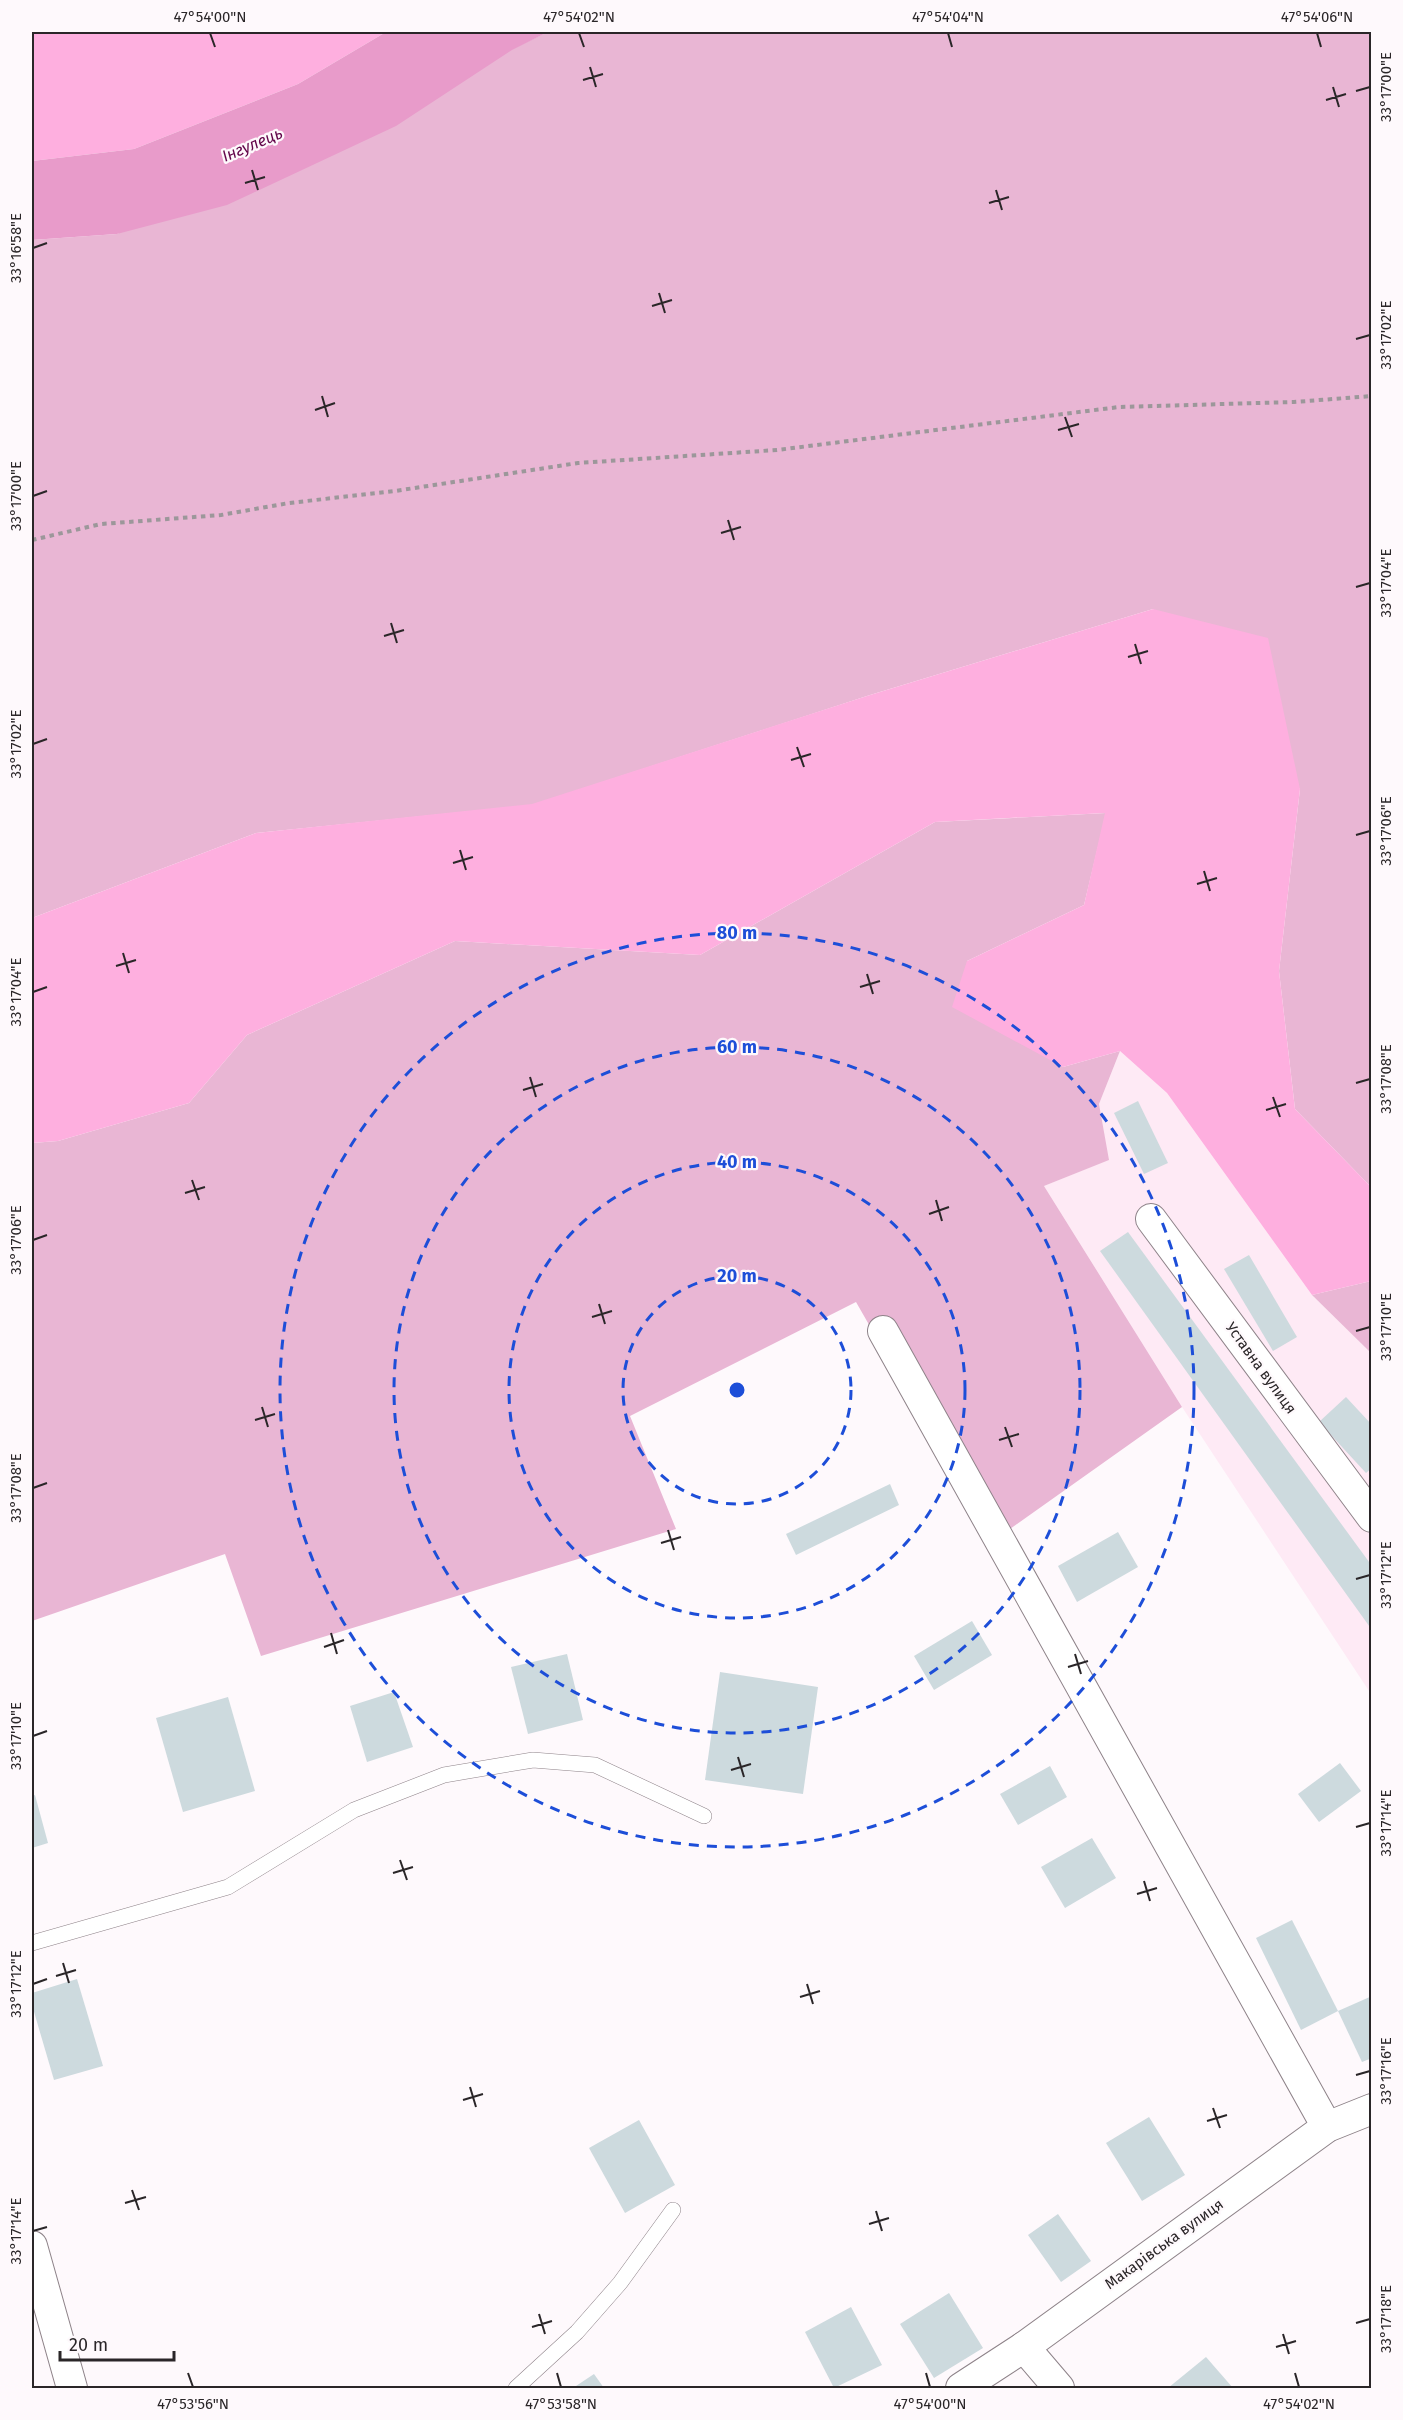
<svg xmlns="http://www.w3.org/2000/svg" width="1403" height="2420" font-family="'Fira Sans',sans-serif">
<rect width="100%" height="100%" fill="#fef9fc"/>
<!-- built -->
<polygon fill="#feeaf5" points="1120,1051 1167,1093 1312,1295 1371,1353 1371,1694 1182,1407 1044,1186 1108,1160 1099,1104"/>
<!-- green -->
<g fill="#e9b6d4">
<polygon points="548,32 1371,32 1371,1187 1295,1109 1279,971 1300,789 1153,609 870,695 532,805 256,833 32,918 32,240 117,234"/>
<polygon points="1106,813 1084,905 967,961 1063,1067 1120,1051 1099,1104 1109,1160 1044,1186 1182,1407 993,1541 856,1302 630,1416 676,1529 261,1656 225,1554 32,1621 32,1143 58,1141 189,1103 247,1035 455,941 700,955 935,822"/>
<polygon points="1371,1281 1371,1353 1312,1295"/>
</g>
<!-- forest -->
<g fill="#feafdf">
<polygon points="32,32 386,32 298,84 134,149 32,161"/>
<polygon points="1153,609 1268,638 1300,789 1279,971 1295,1109 1371,1187 1371,1281 1312,1295 1167,1093 1120,1051 1063,1067 952,1007 967,961 1084,905 1105,813 935,822 700,955 455,941 247,1035 189,1103 58,1141 32,1143 32,918 256,833 532,804 870,695"/>
</g>
<!-- water -->
<polygon fill="#e89bca" points="386,32 548,32 512,50 396,126 227,205 117,234 32,240 32,161 134,149 298,84"/>
<!-- building -->
<g fill="#cddade">
<polygon points="1138,1101 1168,1163 1144,1174 1114,1113"/>
<polygon points="1128,1232 1372,1566 1372,1630 1100,1251"/>
<polygon points="1249,1255 1297,1337 1273,1351 1224,1269"/>
<polygon points="1346,1397 1372,1425 1372,1468 1366,1473 1319,1422"/>
<polygon points="890,1484 899,1505 796,1555 786,1534"/>
<polygon points="1118,1532 1138,1567 1077,1602 1058,1566"/>
<polygon points="972,1621 992,1655 934,1690 914,1656"/>
<polygon points="567,1654 583,1720 528,1734 511,1667"/>
<polygon points="720,1672 818,1687 803,1794 705,1780"/>
<polygon points="394,1692 413,1747 367,1762 350,1706"/>
<polygon points="228,1697 255,1791 183,1812 156,1718"/>
<polygon points="1340,1763 1361,1791 1319,1822 1298,1794"/>
<polygon points="1050,1766 1067,1797 1018,1825 1000,1794"/>
<polygon points="35,1795 48,1843 32,1848 32,1796"/>
<polygon points="1092,1838 1116,1878 1065,1908 1041,1867"/>
<polygon points="1292,1920 1338,2011 1301,2030 1256,1938"/>
<polygon points="77,1979 103,2066 54,2080 32,2005 32,1993"/>
<polygon points="1372,1996 1372,2058 1362,2062 1338,2011"/>
<polygon points="1149,2117 1185,2175 1142,2201 1106,2143"/>
<polygon points="639,2120 675,2185 625,2213 589,2148"/>
<polygon points="1058,2214 1091,2261 1061,2282 1028,2235"/>
<polygon points="949,2293 983,2348 934,2378 900,2324"/>
<polygon points="851,2307 882,2365 834,2388 805,2332"/>
<polygon points="1206,2357 1233,2388 1168,2388"/>
<polygon points="594,2374 604,2388 573,2388"/>
</g>
<g fill="none" stroke-linecap="round" stroke-linejoin="round">
<!-- lane casing -->
<g stroke="#8e8389" stroke-width="16">
<g id="lane">
<polyline points="32,1943 228,1887 354,1810 444,1775 533,1760 595,1765 704,1816"/>
<polyline points="516,2388 577,2332 620,2283 673,2210"/>
</g>
</g>
<!-- street casing -->
<g stroke="#8e8389" stroke-width="32">
<g id="street">
<polyline points="1151,1219 1372,1517"/>
<polyline points="883,1331 1327,2127"/>
<polyline points="32,2246 72,2388"/>
<polyline points="1024,2347 1059,2388"/>
<polyline points="961,2388 1024,2347 1327,2127 1372,2109"/>
</g>
</g>
<!-- path -->
<polyline stroke="#9c979a" stroke-width="4" stroke-dasharray="4.5 4.5" stroke-linecap="butt" points="32,540 101,524 221,515 289,503 395,491 578,463 777,450 1119,407 1294,402 1372,396"/>
<!-- lane -->
<use href="#lane" stroke="#fff" stroke-width="15"/>
<!-- street -->
<use href="#street" stroke="#fff" stroke-width="30"/>
</g>
<!-- ticks -->
<path fill="none" stroke="#2a2628" stroke-width="2" d="M210 33 215 47M579 33 584 47M948 33 952 47M1317 33 1321 47M590 67 596 87M583 80 603 74M1333 87 1339 107M1356 91 1370 87M1326 100 1346 94M252 170 258 190M245 183 265 177M996 190 1002 210M989 203 1009 197M33 248 47 243M659 293 665 313M652 306 672 300M1356 339 1370 335M322 396 328 417M315 410 335 403M1065 417 1072 437M1058 430 1079 424M33 496 47 491M728 520 734 540M721 533 741 527M1356 587 1370 583M391 623 397 643M384 636 404 630M1135 644 1141 664M1128 657 1148 651M33 744 47 739M797 747 804 767M791 760 811 754M1356 835 1370 831M460 850 466 870M453 863 473 857M1204 871 1210 891M1197 884 1217 878M123 953 129 973M116 966 136 960M867 974 873 994M860 987 880 981M33 992 47 987M530 1077 536 1097M1356 1083 1370 1079M523 1090 543 1084M1273 1097 1280 1117M1266 1110 1286 1104M192 1180 199 1200M185 1193 205 1187M936 1200 942 1221M929 1214 949 1207M33 1240 47 1235M599 1304 605 1324M592 1317 612 1311M1356 1331 1370 1327M262 1407 268 1427M255 1420 275 1414M1005 1427 1012 1447M999 1440 1019 1434M33 1488 47 1483M668 1530 674 1550M661 1543 681 1537M1356 1579 1370 1575M331 1633 337 1654M324 1647 344 1640M1075 1654 1081 1674M1068 1667 1088 1661M33 1736 47 1731M738 1757 744 1777M731 1770 751 1764M1356 1827 1370 1823M400 1860 407 1880M393 1873 413 1867M1144 1881 1150 1901M1137 1894 1157 1888M63 1963 69 1983M56 1976 76 1970M33 1984 47 1979M807 1984 813 2004M800 1997 820 1991M1356 2075 1370 2071M470 2087 476 2107M463 2100 483 2094M1213 2108 1220 2128M1207 2121 1227 2115M132 2190 139 2210M125 2203 146 2197M876 2211 882 2231M869 2224 889 2218M33 2231 47 2227M539 2314 545 2334M1356 2323 1370 2319M532 2327 552 2321M1283 2334 1289 2354M1276 2347 1296 2341M188 2373 193 2387M557 2373 561 2387M926 2373 930 2387M1295 2373 1299 2387"/>
<!-- distance rings -->
<g fill="none" stroke="#1d4ed8" stroke-width="3" stroke-dasharray="10 8">
<circle cx="737" cy="1390" r="114"/>
<circle cx="737" cy="1390" r="228"/>
<circle cx="737" cy="1390" r="343"/>
<circle cx="737" cy="1390" r="457"/>
</g>
<g text-anchor="middle" stroke-width="4.5" stroke-linejoin="round" paint-order="stroke">
<!-- street labels -->
<g font-size="15" fill="#2a2628" stroke="#fef9fc">
<text transform="translate(1261 1368) rotate(54)" y="5">Уставна вулиця</text>
<text transform="translate(1164 2244) rotate(-36)" y="5">Макарівська вулиця</text>
</g>
<!-- water labels -->
<g font-size="16" font-style="italic" fill="#620449" stroke="#fef9fc">
<text transform="translate(252 144) rotate(-23)" y="6">Інгулець</text>
</g>
</g>
<circle cx="737" cy="1390" r="9" fill="#1d4ed8" stroke="#fef9fc" stroke-width="3"/>
<g font-size="18" text-anchor="middle" font-weight="bold" fill="#1d4ed8" stroke="#fef9fc" stroke-width="4.5" stroke-linejoin="round" paint-order="stroke">
<text x="737" y="939">80 m</text>
<text x="737" y="1053">60 m</text>
<text x="737" y="1168">40 m</text>
<text x="737" y="1282">20 m</text>
</g>
<!-- border -->
<rect width="1403" height="2420" fill="none" stroke="#fef9fc" stroke-width="66"/>
<!-- scale -->
<path d="M60 2351v9h114v-9" fill="none" stroke="#2a2628" stroke-width="3"/>
<text x="69" y="2351" font-size="18" fill="#2a2628" stroke="#fef9fc" stroke-width="4.5" paint-order="stroke">20 m</text>
<rect x="33" y="33" width="1337" height="2354" fill="none" stroke="#2a2628" stroke-width="2"/>
<g font-size="15" text-anchor="middle" fill="#2a2628">
<text x="210" y="22">47°54'00"N</text>
<text x="579" y="22">47°54'02"N</text>
<text x="948" y="22">47°54'04"N</text>
<text x="1317" y="22">47°54'06"N</text>
<text transform="translate(1386 87) rotate(-90)" y="5">33°17'00"E</text>
<text transform="translate(16 248) rotate(-90)" y="5">33°16'58"E</text>
<text transform="translate(1386 335) rotate(-90)" y="5">33°17'02"E</text>
<text transform="translate(16 496) rotate(-90)" y="5">33°17'00"E</text>
<text transform="translate(1386 583) rotate(-90)" y="5">33°17'04"E</text>
<text transform="translate(16 744) rotate(-90)" y="5">33°17'02"E</text>
<text transform="translate(1386 831) rotate(-90)" y="5">33°17'06"E</text>
<text transform="translate(16 992) rotate(-90)" y="5">33°17'04"E</text>
<text transform="translate(1386 1079) rotate(-90)" y="5">33°17'08"E</text>
<text transform="translate(16 1240) rotate(-90)" y="5">33°17'06"E</text>
<text transform="translate(1386 1327) rotate(-90)" y="5">33°17'10"E</text>
<text transform="translate(16 1488) rotate(-90)" y="5">33°17'08"E</text>
<text transform="translate(1386 1575) rotate(-90)" y="5">33°17'12"E</text>
<text transform="translate(16 1736) rotate(-90)" y="5">33°17'10"E</text>
<text transform="translate(1386 1823) rotate(-90)" y="5">33°17'14"E</text>
<text transform="translate(16 1984) rotate(-90)" y="5">33°17'12"E</text>
<text transform="translate(1386 2071) rotate(-90)" y="5">33°17'16"E</text>
<text transform="translate(16 2231) rotate(-90)" y="5">33°17'14"E</text>
<text transform="translate(1386 2319) rotate(-90)" y="5">33°17'18"E</text>
<text x="193" y="2409">47°53'56"N</text>
<text x="561" y="2409">47°53'58"N</text>
<text x="930" y="2409">47°54'00"N</text>
<text x="1299" y="2409">47°54'02"N</text>
</g>
</svg>
